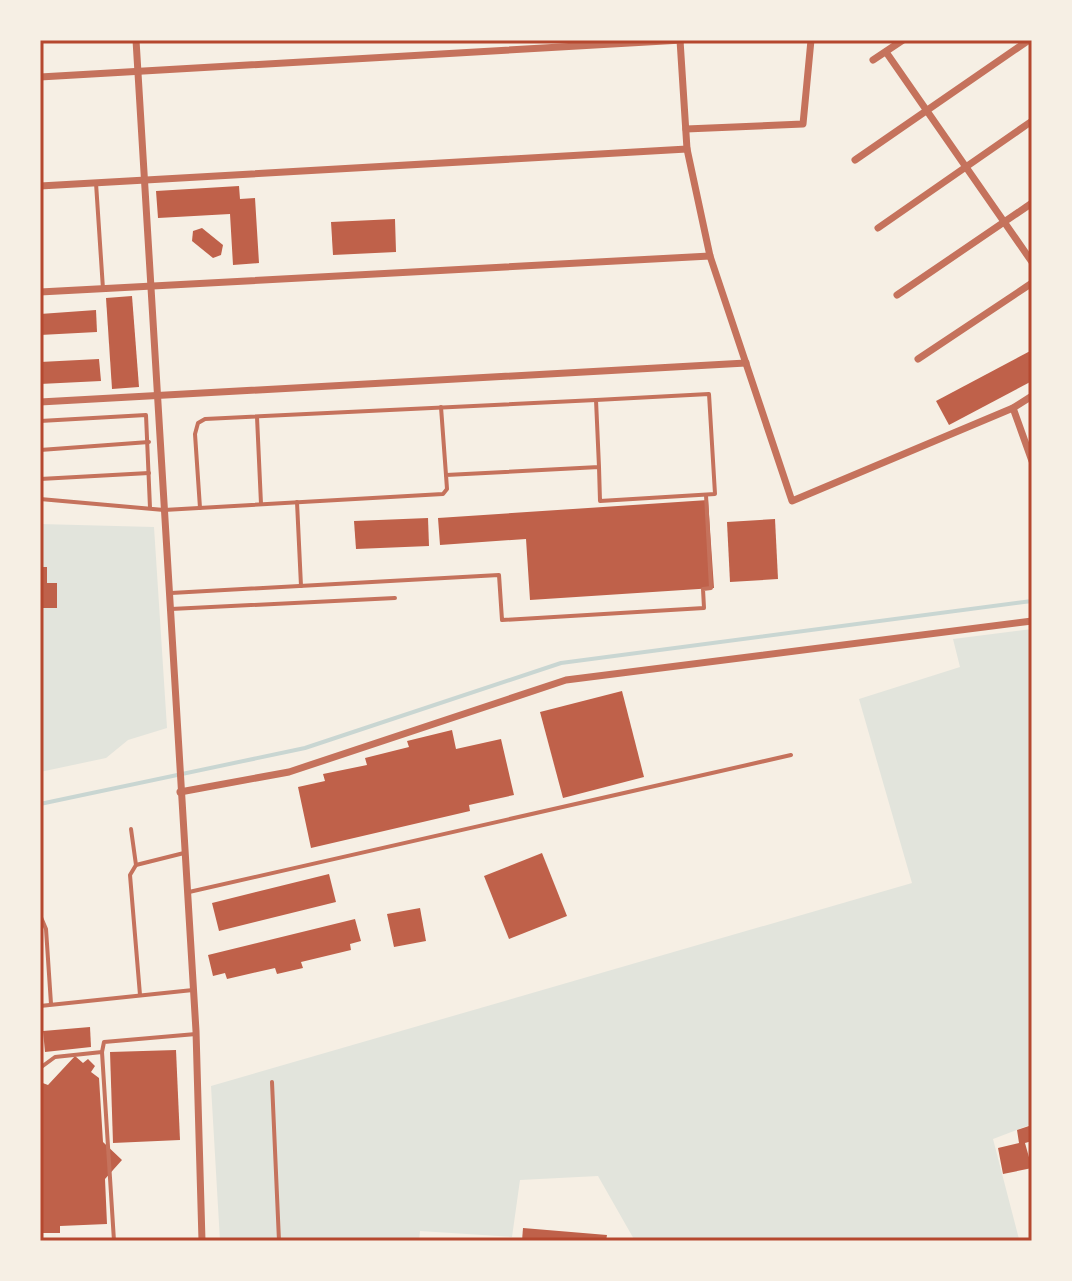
<svg xmlns="http://www.w3.org/2000/svg" width="1072" height="1281" font-family="'Noto Serif',serif">
<rect width="100%" height="100%" fill="#f6efe4"/>
<!-- green -->
<g fill="#e2e4dc">
<polygon points="40,524 154,527 167,728 128,740 106,758 40,772 40,608 47,583 40,567"/>
<polygon points="1032,629 1032,1124 993,1139 1019,1239 635,1241 598,1176 520,1180 512,1237 420,1231 419,1241 220,1241 211,1086 912,883 859,699 960,667 953,639"/>
</g>
<g fill="none" stroke-linecap="round" stroke-linejoin="round">
<!-- stream -->
<polyline stroke="#c9d6d2" stroke-width="4" points="40,804 305,748 561,663 1032,601"/>
</g>
<!-- building -->
<g fill="#bf614a">
<polygon points="239,186 240,199 255,198 259,263 233,265 230,214 158,218 156,191"/>
<polygon points="395,219 396,252 333,255 331,222"/>
<polygon points="202,228 223,245 221,255 213,258 192,241 193,231"/>
<polygon points="132,296 139,387 112,389 106,298"/>
<polygon points="96,310 97,332 40,335 40,314"/>
<polygon points="1032,350 1032,381 949,425 936,401"/>
<polygon points="99,359 101,381 40,384 40,362"/>
<polygon points="708,500 714,588 530,600 526,539 440,545 438,518"/>
<polygon points="428,518 429,546 356,549 354,521"/>
<polygon points="775,519 778,579 730,582 727,522"/>
<polygon points="40,567 47,567 47,583 57,583 57,608 40,608"/>
<polygon points="622,691 644,777 563,798 540,712"/>
<polygon points="452,730 456,749 501,739 514,795 469,805 470,811 311,848 298,787 325,781 323,774 367,765 365,758 409,747 407,741"/>
<polygon points="542,853 567,916 509,939 484,876"/>
<polygon points="329,874 336,902 219,931 212,903"/>
<polygon points="420,908 426,941 394,947 387,914"/>
<polygon points="355,919 361,941 350,944 351,950 301,962 303,968 277,974 275,968 227,979 225,973 213,976 208,955"/>
<polygon points="90,1027 91,1047 45,1052 43,1031"/>
<polygon points="176,1050 180,1140 113,1143 110,1052"/>
<polygon points="75,1056 83,1063 88,1059 95,1066 91,1072 99,1078 103,1142 122,1160 105,1179 107,1224 60,1226 60,1233 41,1233 40,1082 48,1085"/>
<polygon points="1032,1125 1032,1141 1025,1143 1032,1168 1003,1174 998,1148 1019,1143 1017,1130"/>
<polygon points="523,1228 607,1235 606,1241 522,1241"/>
</g>
<g fill="none" stroke-linecap="round" stroke-linejoin="round">
<!-- service -->
<g stroke="#c5725c" stroke-width="4">
<polyline points="96,183 103,289"/>
<polyline points="441,407 446,475"/>
<polyline points="257,417 261,504"/>
<polyline points="40,421 146,415 150,508"/>
<polyline points="40,450 149,442"/>
<polyline points="40,479 149,473"/>
<polyline points="40,499 164,510 443,494 447,489 446,475 599,467 596,400 709,394 715,494 600,501 599,467"/>
<polyline points="297,502 301,586"/>
<polyline points="200,508 195,434 198,423 205,419 596,400"/>
<polyline points="171,593 499,575 502,620 704,608 703,589 711,588 706,495"/>
<polyline points="171,609 395,598"/>
<polyline points="131,829 136,865"/>
<polyline points="189,892 791,755"/>
<polyline points="40,915 46,929 51,1004"/>
<polyline points="140,995 130,875 136,865 184,853"/>
<polyline points="40,1006 193,990"/>
<polyline points="102,1052 114,1241"/>
<polyline points="40,1068 55,1057 102,1052 104,1042 196,1034"/>
<polyline points="272,1082 279,1241"/>
<polyline points="40,1240 49,1241"/>
</g>
<!-- minor -->
<g stroke="#c5725c" stroke-width="7">
<polyline points="136,40 196,1031 202,1241"/>
<polyline points="680,40 687,149 710,256 792,501 1013,408 1032,396"/>
<polyline points="886,52 1032,262"/>
<polyline points="873,60 903,40"/>
<polyline points="40,77 682,40"/>
<polyline points="686,129 803,124 811,40"/>
<polyline points="855,160 1029,40"/>
<polyline points="40,186 687,149"/>
<polyline points="878,228 1032,121"/>
<polyline points="40,292 710,256"/>
<polyline points="897,295 1032,203"/>
<polyline points="918,359 1032,283"/>
<polyline points="40,402 746,363"/>
<polyline points="1013,408 1032,461"/>
<polyline points="180,792 289,772 566,680 1032,621"/>
</g>
</g>
<!-- border -->
<rect width="1072" height="1281" fill="none" stroke="#f6efe4" stroke-width="84"/>
<rect x="42" y="42" width="988" height="1197" fill="none" stroke="#b5482f" stroke-width="3"/>
</svg>
